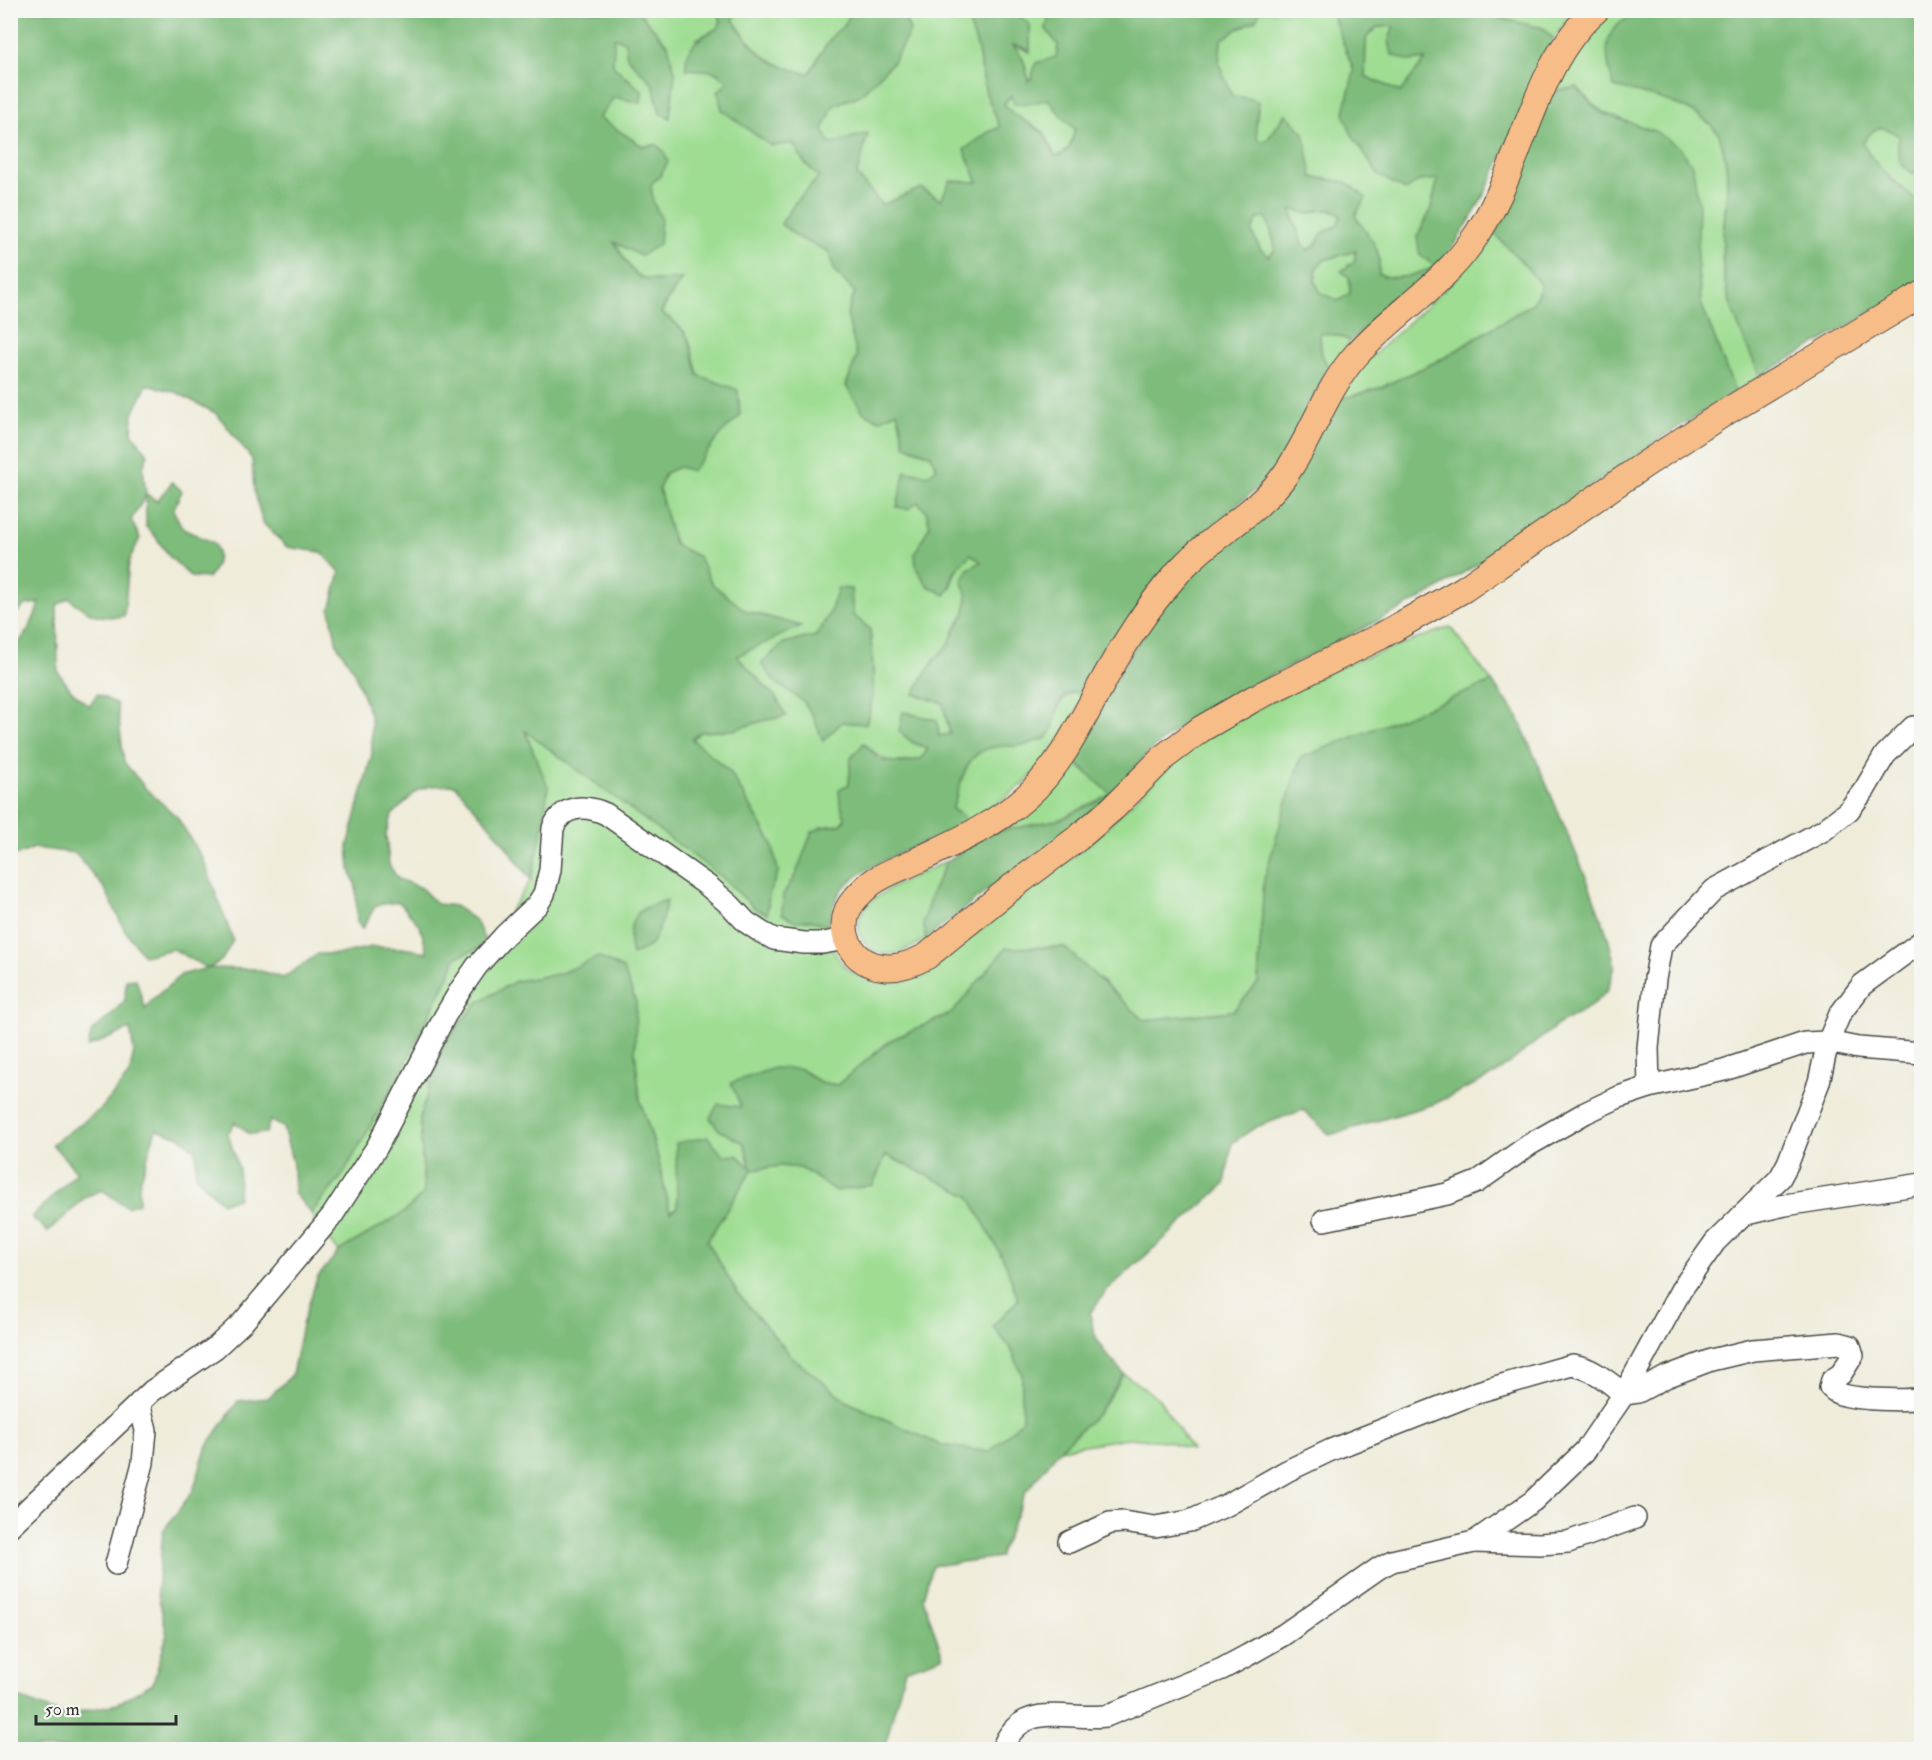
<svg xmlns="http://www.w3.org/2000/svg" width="1932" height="1760" font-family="'IM FELL Double Pica',serif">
<rect width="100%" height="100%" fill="#f6f6f2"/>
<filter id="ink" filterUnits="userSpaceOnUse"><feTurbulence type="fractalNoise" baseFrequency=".0167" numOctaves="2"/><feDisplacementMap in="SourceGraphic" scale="12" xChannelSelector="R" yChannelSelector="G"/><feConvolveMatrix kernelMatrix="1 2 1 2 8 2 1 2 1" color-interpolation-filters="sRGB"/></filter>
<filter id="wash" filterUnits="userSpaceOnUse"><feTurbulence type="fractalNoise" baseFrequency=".008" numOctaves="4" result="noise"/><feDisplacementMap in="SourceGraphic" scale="24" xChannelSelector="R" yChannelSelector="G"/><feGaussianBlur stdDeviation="1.35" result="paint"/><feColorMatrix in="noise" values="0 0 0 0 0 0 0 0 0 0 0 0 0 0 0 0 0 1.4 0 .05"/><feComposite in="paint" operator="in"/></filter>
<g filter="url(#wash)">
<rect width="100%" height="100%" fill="#efecda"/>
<!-- green -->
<g fill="#9edd92" stroke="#64845e" stroke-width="1.5" fill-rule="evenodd">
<path d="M638 11H718L721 21 718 28 696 39 713 71 728 81 723 110 771 146 793 143 804 162 819 177 795 203 781 224 799 238 828 251 835 272 855 292 847 314 857 356 846 386 864 413 880 420 897 411 911 448 931 455 937 469 929 475 913 472 901 492 897 507 918 502 926 511 930 525 915 553 951 588C953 572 960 564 971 554L981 562 967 596 965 613 955 629 949 645 936 658 914 694 943 703 950 734 939 736 937 720 903 712 912 742 928 749 921 759C891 765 885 764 864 743L851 758 849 784 840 802 845 818 841 825 822 827 812 832 796 874 783 895 795 921 811 920 828 926C833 979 879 994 924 974L1094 840 1190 745 1333 669 1450 627 1492 682 1412 715 1264 879 1258 984 1233 1011 1144 1020 1064 947 1006 948 952 1013 891 1040 837 1085 820 1082 800 1069 741 1107 719 1130 744 1143 752 1170 780 1166 801 1168 836 1191 886 1155 969 1196 1006 1264 1018 1300 993 1326 1011 1349 1022 1374V1421L989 1452 940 1445 848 1402 794 1359 738 1294 707 1241 751 1170 723 1156 677 1143V1208L669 1212 657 1154 640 1100 635 1052 599 957 559 974 516 981 477 1003 442 1046 420 1117 424 1193 405 1212 339 1251 319 1231 311 1213 342 1176 401 1072 450 973 456 957 487 945 531 880 542 832 547 787 525 730 722 877 754 908 767 913 769 894 778 872 772 843 730 772 692 740 700 732 733 730 762 721 786 716 736 656 800 626 746 611 712 584 698 557 674 544 659 489 665 473C693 461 718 437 740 416L737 390 698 375C689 342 693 332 661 313L681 279C636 282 636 279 614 241L661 218 652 202 651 184 660 176 657 145 642 146 599 118 614 97 641 102 642 91 613 66V37L625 41 627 57 653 84 660 113 675 73 668 45ZM838 589 853 615 870 630C873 663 877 692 866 724L842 722 823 740 813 716 804 702 784 643 816 636 830 613Z"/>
<path d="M738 11H852L844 26 835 33 822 51 809 74C770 66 755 53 733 20Z"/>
<polygon points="902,11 957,11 966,15 977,46 986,93 1000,127 987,133 978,183 941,200 921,188 882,205 830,145 823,129 834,105 860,95 910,31"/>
<path d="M1014 11H1050L1046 29 1058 45 1056 58 1036 63 1031 79 1028 81C1027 65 1023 56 1012 44L1030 52V25Z"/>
<path d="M1260 11H1331L1354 71 1344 113 1419 181 1438 179 1430 212 1417 237 1436 267C1418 273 1397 283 1379 274 1382 238 1366 242 1355 215 1351 204 1349 193 1346 182L1312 178 1308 158 1285 114 1268 139 1262 142 1257 138 1256 124 1258 109 1252 99 1232 96 1219 64 1221 40 1239 28 1256 20Z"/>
<polygon points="1481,11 1557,11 1569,18 1553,39 1543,28 1507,20"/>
<path d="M1613 11H1663L1653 16H1636L1615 87C1646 95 1697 104 1717 132 1723 139 1727 168 1727 177 1727 207 1720 238 1723 268 1726 304 1746 343 1760 376L1735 392 1701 303 1697 260 1621 119C1599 113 1592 104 1577 87L1552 92C1563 58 1587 34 1613 11Z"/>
<polygon points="1394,26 1426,59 1400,92 1365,76 1366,38 1377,27"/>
<path d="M1012 95 1034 103 1048 98 1062 117 1075 129C1072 141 1070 154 1055 156L1044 132 1012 113 1004 104Z"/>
<polygon points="1878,127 1890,130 1899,136 1898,152 1910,172 1921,175 1921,205 1880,168 1869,155 1863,143 1870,131"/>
<path d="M1292 208 1307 214C1320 210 1329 207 1341 216L1337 226 1323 233 1315 246 1308 250 1302 245C1300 232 1292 222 1292 208Z"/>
<path d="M1267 218C1269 229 1275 239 1275 250L1269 256 1260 249 1252 232 1257 219Z"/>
<polygon points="1494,233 1524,264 1542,286 1533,303 1444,358 1382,387 1339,400 1357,373 1369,359 1453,281"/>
<polygon points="1356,251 1354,263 1348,265 1350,293 1339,301 1321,293 1315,282 1317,267 1324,260"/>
<polygon points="1320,332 1336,335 1351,341 1328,368 1321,352"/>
<path d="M1073 692H1079L1084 696 1060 741 1024 784 967 825 952 809C966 773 962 746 1011 745 1020 745 1029 746 1037 739 1054 726 1053 703 1073 692Z"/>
<polygon points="1071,759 1112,794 1061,819 991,833"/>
<path d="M947 861C935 886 921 910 926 939 916 945 905 952 893 954 868 958 849 931 864 909 876 891 926 871 947 861Z"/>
<polygon points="1124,1374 1159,1399 1192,1450 1166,1441 1128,1438 1060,1449 1098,1413"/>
</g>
<!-- forest -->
<g fill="#7ebc7c" stroke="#547454" stroke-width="1.5" fill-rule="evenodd">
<path d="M11 11H638L668 45 675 73 670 118 660 113 653 84 627 57 625 41 614 38 613 66 642 91 641 103 614 97 599 118 642 146 657 145 664 152 668 162 660 176 651 184 653 202 661 218 659 244 641 256 614 242C637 281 636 282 682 279L666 302 661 313C693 332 689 342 698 375L738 390 740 416 721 434 692 471 679 467 665 473 659 489 674 544 699 557 712 584 746 611 801 626 737 656 777 699 786 716 762 721 733 730 700 732 692 739 730 772 772 843 778 872 769 894 767 914 754 908 722 877 525 731 548 787 542 832 531 880 497 834 455 785 430 786 418 790 392 815 386 834 389 865 398 879 421 888 437 904 455 906 476 921 487 945 456 957 450 973 401 1072 342 1176 311 1213 294 1193 293 1164 283 1127 270 1120 266 1133 249 1134 235 1122 228 1134 239 1169 238 1198 222 1203 196 1177V1151L180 1137 156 1129 139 1185V1203L127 1207 102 1190 87 1196 48 1232 32 1217 77 1172 52 1144 101 1109 129 1075 134 1052 130 1029 88 1047 92 1031 110 1016 125 1000 126 980 136 979 145 1009 152 1000 181 975 207 968 173 949 144 956 124 929 105 889 75 853 34 848 18 855 11 853V825L16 812 10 804 11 653C23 638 34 623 39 603L25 605 12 618 11 617ZM147 385 176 392 217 414 252 459 254 491 263 523 287 547 321 552 340 572 330 610 337 645 353 669 371 718 372 754 348 846 350 869 356 887 357 922 362 929 376 905 399 902 420 926 427 952 402 948 372 947 340 954H318L283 978 254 969 209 968 222 960 233 940 204 861 177 817 146 789 124 762 117 704 97 694 89 706 71 690 58 672 57 605 69 598C88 615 99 619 124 616L129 561 140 538 131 520 146 495V527L155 536 169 556 191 577 208 578C217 566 221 557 214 543L183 529 173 510 182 491 172 482 157 501 146 494 143 467 148 454 132 433 133 414Z"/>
<path d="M718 11H738L733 20C755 53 770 66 809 74L822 51 835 33 844 26 852 11H902L910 31 893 62 860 95 834 105 823 129 830 144 868 133 857 175 882 205 921 188 941 200 950 181 978 182 964 150 987 133 1000 127 986 93 977 46 966 15 957 11H1014L1030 25V52L1023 47 1013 45C1023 56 1026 66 1028 81L1031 79 1036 63 1056 57 1058 45 1046 29 1050 11H1260L1256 20 1239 28 1221 40 1219 64 1232 96 1252 99 1258 102 1256 124 1257 138 1262 142 1268 139 1286 114 1304 133 1312 177 1346 182 1366 198 1355 215C1369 240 1381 242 1379 274 1397 283 1417 273 1436 267L1420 255 1417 237 1430 212 1438 179 1419 181 1405 190 1378 175 1351 133 1344 113 1354 71 1331 11H1481L1507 20 1543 28 1553 39C1515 115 1494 200 1437 266 1412 294 1377 313 1351 341L1336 335 1320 333 1321 352 1328 368 1284 455 1271 473 1256 489 1184 549 1164 569 1147 591 1084 696C1058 680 1057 719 1052 731 1051 734 1048 736 1046 739 1038 739 1032 744 1024 745 1013 747 1001 745 990 748 963 754 961 787 952 809L963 816 967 825C934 839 863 863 841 891 834 901 830 914 828 926L811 920 795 921 782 914 783 895 796 874 812 832 822 827 841 825 845 818 840 802 839 790 849 784 851 758 864 743 880 760 903 763 921 759 928 749 912 742 899 731 903 712 937 720 939 736 950 734 943 703 914 694 924 675 936 658 949 644 955 629 965 613 967 596 962 582 968 569 981 562 971 554C964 561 955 568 952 577 949 587 952 587 945 595L928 586 916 568 915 553 930 525 926 511 918 502 908 509 897 507 905 471 928 475 937 468 931 455 905 445 897 411 880 420 864 413 846 386 857 356 847 314 855 292 835 272 828 251 799 238 781 224 795 203 819 177 804 162 793 143 771 146 722 110 718 92 728 81 713 71 686 69C684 46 700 37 718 28L721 21ZM1394 26 1389 40 1392 55 1409 61 1426 59 1400 92 1365 76 1366 38 1377 27ZM1011 95 1014 104 1034 103 1048 99 1062 117 1075 129C1072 141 1070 155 1055 156L1044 133 1012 113 1004 104ZM1292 209 1307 214 1319 210H1333L1341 216 1337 226 1322 233 1315 246 1308 250 1302 245C1300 232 1291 222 1292 209ZM1266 218C1270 228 1275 239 1275 250L1269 256 1260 249 1252 232 1257 219ZM1356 251 1354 262 1341 271 1350 278V293L1338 301 1321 293 1315 282 1317 267 1324 260Z"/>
<path d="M1663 11H1921V175C1897 168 1897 159 1899 136 1881 124 1874 125 1863 143 1875 169 1901 186 1921 205V284L1760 376C1746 343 1726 304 1723 268 1720 237 1728 207 1727 177 1727 168 1723 139 1717 132 1696 104 1647 95 1614 87 1605 59 1599 26 1635 16 1646 13 1651 17 1663 11Z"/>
<polygon points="1577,87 1592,105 1604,114 1655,131 1681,149 1693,167 1699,207 1697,260 1701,303 1735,392 1667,434 1493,554 1428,595 1218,703 1181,726 1147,753 1112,794 1053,844 999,881 926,939 923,923 932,892 947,861 991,833 1061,819 1111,794 1071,759 1134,648 1165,602 1339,400 1382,387 1444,358 1533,303 1541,286 1524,264 1494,233 1530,151 1552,92"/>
<path d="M838 588 851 589 853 615 870 629C873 663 877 692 866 724L842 722 823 741 813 716 804 702 775 682 761 663 784 643 816 636 830 613Z"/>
<path d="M1492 682 1517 715 1588 882 1608 937 1615 966 1608 990 1591 1006 1559 1024 1495 1074 1434 1104 1330 1135 1303 1110 1256 1127 1232 1143 1225 1184 1106 1291 1090 1313C1093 1341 1105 1354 1124 1374L1098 1413 1060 1449 1025 1493 999 1557 932 1566 923 1598 943 1657 905 1670 884 1749H11V1695L64 1715 117 1704 153 1683 167 1635 157 1590 163 1531 193 1491 206 1448 238 1401 268 1398 292 1375 302 1325 317 1278 339 1251 405 1212 424 1193 420 1117 442 1046 477 1003 516 981 559 974 599 957 623 969 636 1002 635 1052 640 1100 657 1154 670 1212 677 1208 676 1143 708 1137 723 1156 737 1155 751 1168 744 1143 719 1130 710 1118 718 1104 741 1107 731 1083 774 1068 800 1069 820 1082 837 1085 891 1040 952 1013 1006 948 1064 947 1144 1020 1233 1011 1258 983 1264 879 1300 758ZM886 1155 969 1196 1006 1264 1018 1300 993 1326 1011 1349 1022 1374V1421L989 1452 940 1445 848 1402 794 1359 738 1294 707 1241 752 1170 780 1166 801 1168 836 1191 873 1185Z"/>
<path d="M667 900 660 927 650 946 632 955C628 940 628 918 643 909 650 905 659 903 667 900Z"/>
</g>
</g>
<g filter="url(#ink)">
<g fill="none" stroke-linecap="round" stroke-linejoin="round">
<!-- minor casing -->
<g stroke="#484845" stroke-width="24">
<g id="minor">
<polyline points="1649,1087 1648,1048 1655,979 1661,946 1714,890 1824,830 1849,810 1865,789 1885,755 1913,727"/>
<polyline points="1742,1215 1785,1205 1922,1184"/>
<polyline points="1324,1220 1447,1194 1477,1182 1529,1145 1585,1113 1619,1097 1649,1087 1724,1070 1805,1043 1828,1042 1858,1048 1922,1053"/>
<path d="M10 1526 152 1391 215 1348 243 1322 332 1216 377 1147 445 1016 461 989 477 966 505 935 537 905 544 894 550 870 553 828C563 804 586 805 606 814L708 886 730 905 746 922 761 932 774 939 804 943H823L846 939"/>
<path d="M1069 1542 1110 1523 1123 1522 1155 1527 1190 1521 1227 1505 1287 1471 1331 1450 1481 1391 1572 1365C1593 1368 1607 1381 1624 1394L1638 1392 1666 1377 1711 1360 1753 1350 1839 1343 1850 1346 1853 1355 1841 1374 1832 1380 1830 1387C1832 1389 1835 1392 1838 1393 1853 1400 1905 1401 1922 1398"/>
<polyline points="1474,1542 1540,1544 1568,1542 1635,1518"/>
<polyline points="116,1564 143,1463 146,1430 139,1403"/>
<path d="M1002 1750C1019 1700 1065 1720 1106 1716L1222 1669 1248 1655 1283 1635 1379 1568 1392 1561 1474 1542 1533 1501 1585 1451 1624 1394 1681 1290 1715 1242 1780 1178 1788 1163 1819 1082 1828 1042 1840 1014 1862 985 1922 941"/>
</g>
</g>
<!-- major casing -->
<g stroke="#484845" stroke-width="28">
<path id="major" d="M1596 10C1530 67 1523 173 1471 243 1440 287 1393 314 1357 354 1323 392 1312 439 1282 479 1252 518 1205 539 1174 577 1145 610 1121 648 1100 687 1079 727 1060 766 1026 797 995 825 955 842 918 860 902 868 884 873 870 884 862 891 853 899 848 909 837 936 854 964 883 967 898 969 914 963 927 956L1012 887 1078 838 1113 808 1165 756 1201 729 1253 699 1381 636 1464 589 1644 465 1729 410 1922 294"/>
</g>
<!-- minor -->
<use href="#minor" stroke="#fff" stroke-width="21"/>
<!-- major -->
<use href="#major" stroke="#f7bd88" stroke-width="26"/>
</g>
</g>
<!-- margin -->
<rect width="1932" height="1760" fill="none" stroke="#f6f6f2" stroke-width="36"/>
<!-- scale -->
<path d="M36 1715v9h140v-9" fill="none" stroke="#2b2b2b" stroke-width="3"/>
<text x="45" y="1715" font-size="18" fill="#2b2b2b" stroke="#f6f6f2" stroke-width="4.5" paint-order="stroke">50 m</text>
</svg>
